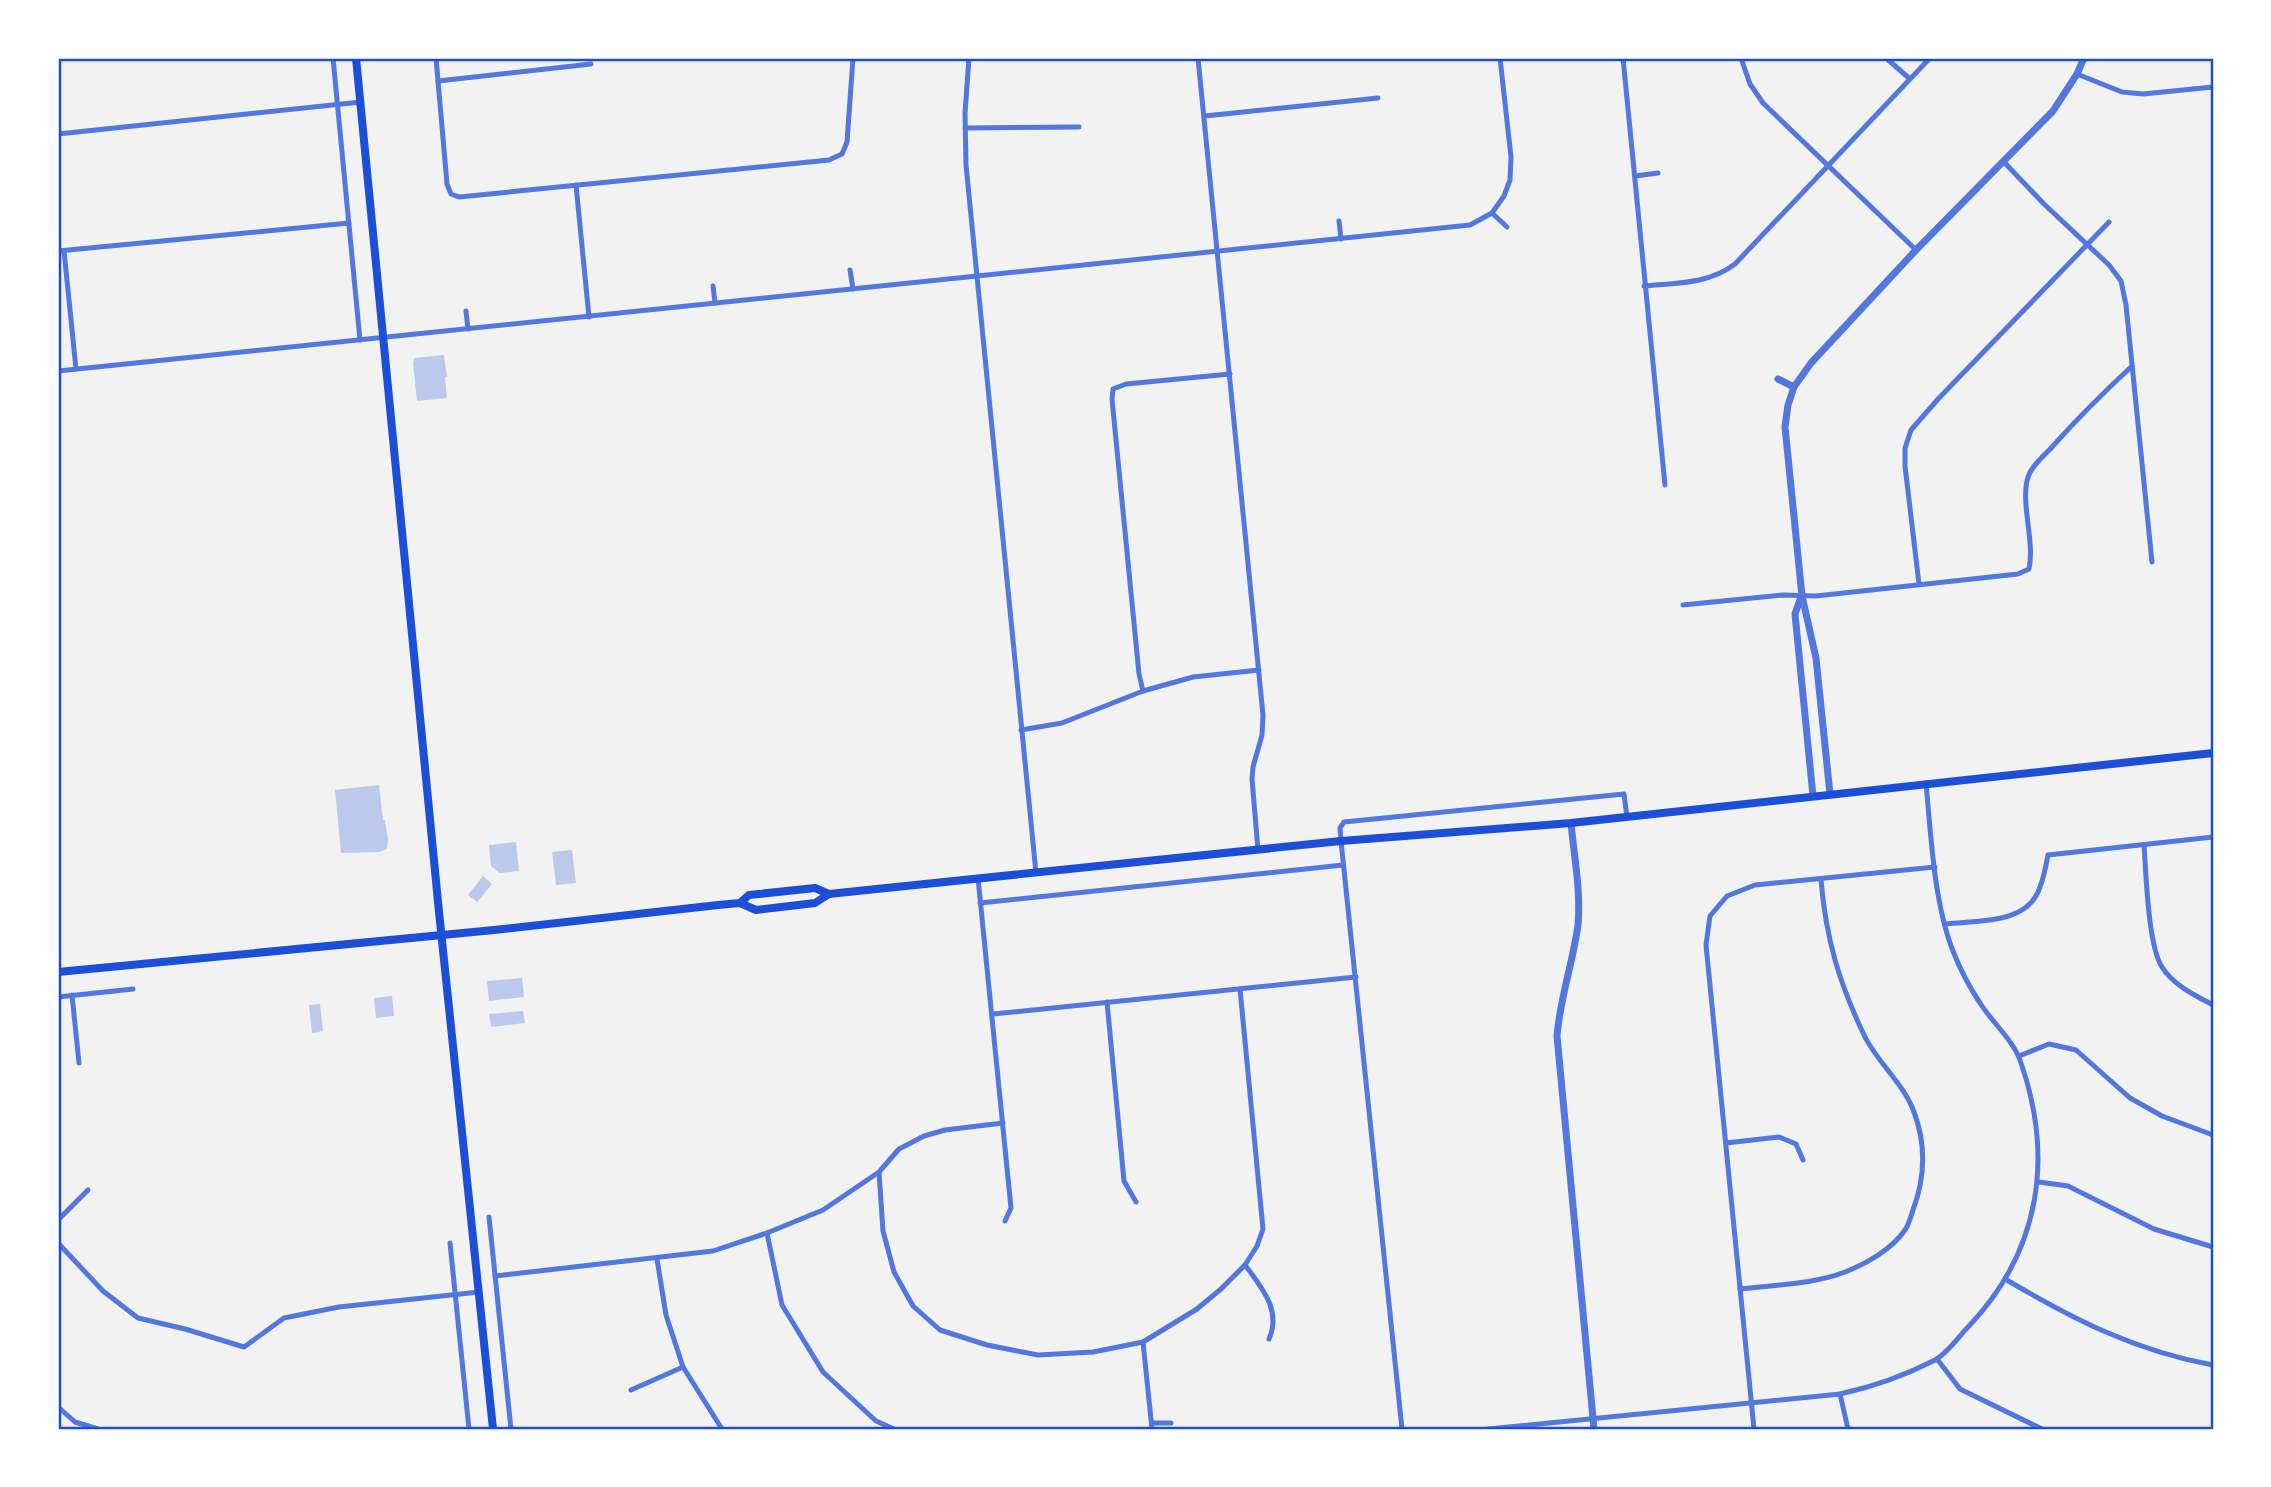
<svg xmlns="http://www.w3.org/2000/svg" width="2271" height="1487" font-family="'Source Sans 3',sans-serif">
<rect width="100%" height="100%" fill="#f2f2f2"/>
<!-- building -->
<g fill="#bdc9ec">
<polygon points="444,355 447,377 445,377 447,398 417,401 413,364 414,358"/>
<polygon points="379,785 383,820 385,820 388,840 387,849 379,852 341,853 335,790"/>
<polygon points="516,842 519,871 500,873 491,866 489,845"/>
<polygon points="572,850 576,883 556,885 552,852"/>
<polygon points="483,876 492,884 477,902 468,895"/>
<polygon points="522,978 524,997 489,1001 487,981"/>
<polygon points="392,996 394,1016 376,1018 374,998"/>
<polygon points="320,1004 323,1031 312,1033 309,1005"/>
<polygon points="523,1011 525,1023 491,1027 489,1014"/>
</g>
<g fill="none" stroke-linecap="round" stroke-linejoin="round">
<!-- minor -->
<g stroke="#5277de" stroke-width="5">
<polyline points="333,58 360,340"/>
<polyline points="436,58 447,184 451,194 459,197 829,160 842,154 847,142 853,58"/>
<polyline points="969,58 965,113 966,165 1036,873"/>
<polyline points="1198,58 1263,715 1262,735 1253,767 1252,779 1258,850"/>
<polyline points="1623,58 1665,485"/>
<polyline points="1741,58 1750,84 1763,103 1916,250"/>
<polyline points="1886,58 1910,79"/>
<polyline points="2077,74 2122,92 2143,94 2213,87"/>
<polyline points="438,81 591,64"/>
<polyline points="1205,116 1378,98"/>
<polyline points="965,128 1079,127"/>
<polyline points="58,134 361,102"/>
<polyline points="2003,161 2044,204 2109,265 2121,281 2126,305 2152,562"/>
<polyline points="1635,176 1658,173"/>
<polyline points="576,185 589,317"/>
<polyline points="1492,213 1507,227"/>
<polyline points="1339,221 1341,239"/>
<polyline points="58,251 349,223"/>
<polyline points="64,251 76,369"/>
<polyline points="850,270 853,289"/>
<polyline points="713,286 715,303"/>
<path d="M1644 286C1676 283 1709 284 1735 264L1930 58"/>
<polyline points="466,311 468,329"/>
<polyline points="58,371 1470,225 1492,213 1504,196 1510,180 1511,157 1500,58"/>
<polyline points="1919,584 1905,466 1905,448 1911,430 1939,398 2109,222"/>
<path d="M1683 605 1783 595 1816 596 2018 574 2029 569C2035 540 2020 503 2028 477 2032 465 2044 456 2052 447 2077 419 2104 392 2132 366"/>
<polyline points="1143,691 1139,674 1112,399 1113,389 1126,384 1230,374"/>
<polyline points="1021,730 1062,723 1143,691 1193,677 1259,670"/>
<path d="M2144 845C2146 872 2148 946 2162 967 2173 985 2196 996 2213 1005"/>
<polyline points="978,878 1011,1208 1005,1221"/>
<polyline points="980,903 1343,865"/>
<path d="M1945 924C1977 920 2028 925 2040 887 2044 877 2046 866 2048 855L2213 837"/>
<path d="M1240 989 1263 1229 1257 1246 1245 1265C1261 1287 1282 1310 1269 1339"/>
<polyline points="72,995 79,1063"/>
<polyline points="58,997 133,989"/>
<polyline points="1107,1002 1124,1181 1136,1202"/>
<polyline points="993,1014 1356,977"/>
<polyline points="2019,1056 2049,1044 2076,1050 2130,1098 2162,1116 2213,1135"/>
<polyline points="1726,1143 1779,1137 1796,1144 1803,1160"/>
<polyline points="879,1172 883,1231 894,1272 913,1306 940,1330 987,1345 1038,1355 1093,1352 1143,1342 1197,1309 1221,1289 1245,1265"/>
<polyline points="2039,1182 2068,1186 2154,1229 2213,1247"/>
<polyline points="489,1217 511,1429"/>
<polyline points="58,1220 88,1190"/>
<polyline points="767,1233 782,1305 823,1372 876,1421 894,1429"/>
<polyline points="58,1243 103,1291 138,1318 185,1329 244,1347 284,1318 339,1307 479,1292"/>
<polyline points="450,1243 469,1429"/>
<polyline points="657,1259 666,1315 683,1367 722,1429"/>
<polyline points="495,1276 713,1251 767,1233 823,1210 879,1172 899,1149 924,1136 945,1130 1003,1123"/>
<path d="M2005 1279C2073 1319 2135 1351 2213 1365"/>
<path d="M1740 1289C1773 1285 1815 1284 1845 1272 1866 1264 1892 1249 1905 1230 1909 1224 1911 1216 1913 1210 1925 1178 1926 1144 1914 1112 1904 1084 1878 1063 1865 1037 1839 983 1826 939 1821 880"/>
<polyline points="1143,1342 1152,1429"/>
<polyline points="1937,1359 1960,1389 2042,1429"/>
<polyline points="631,1390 683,1367"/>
<polyline points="1840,1394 1848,1429"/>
<polyline points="58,1407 75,1422 98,1429"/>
<polyline points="1152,1423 1171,1423"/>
<polyline points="1402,1429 1341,841 1340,828 1344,822 1624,794 1627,817"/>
<path d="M1488 1429 1840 1394C1872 1387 1906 1375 1935 1360 1948 1353 1959 1336 1969 1326 2041 1250 2054 1156 2020 1060 2012 1039 1992 1022 1980 1003 1970 988 1960 969 1953 951 1934 903 1931 836 1926 783"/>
<polyline points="1754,1429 1706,945 1710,916 1727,896 1755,885 1935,867"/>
</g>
<!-- tertiary -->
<g stroke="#5277de" stroke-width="7">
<polyline points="1778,379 1794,387"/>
<polyline points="1801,597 1795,614 1813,796"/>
<polyline points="1830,794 1816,658 1802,596 1785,427 1788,405 1794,387 1811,363 1916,250 2053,111 2077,74 2084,58"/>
<path d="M1571 823C1574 856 1581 891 1578 925 1573 962 1560 998 1557 1036L1594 1429"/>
</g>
<!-- secondary -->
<g stroke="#1d4ed8" stroke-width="8">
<polyline points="356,58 439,912 493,1429"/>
<polyline points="740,903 749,895 815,888 829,894"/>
<polyline points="58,972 494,930 718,905 740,903 756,910 815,903 829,894 867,890 1341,841 1571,823 2213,753"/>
</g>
</g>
<!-- border -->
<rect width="2271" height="1487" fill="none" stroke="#ffffff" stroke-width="119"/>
<rect x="60" y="60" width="2152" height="1368" fill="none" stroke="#1d4ed8" stroke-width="2.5"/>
</svg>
